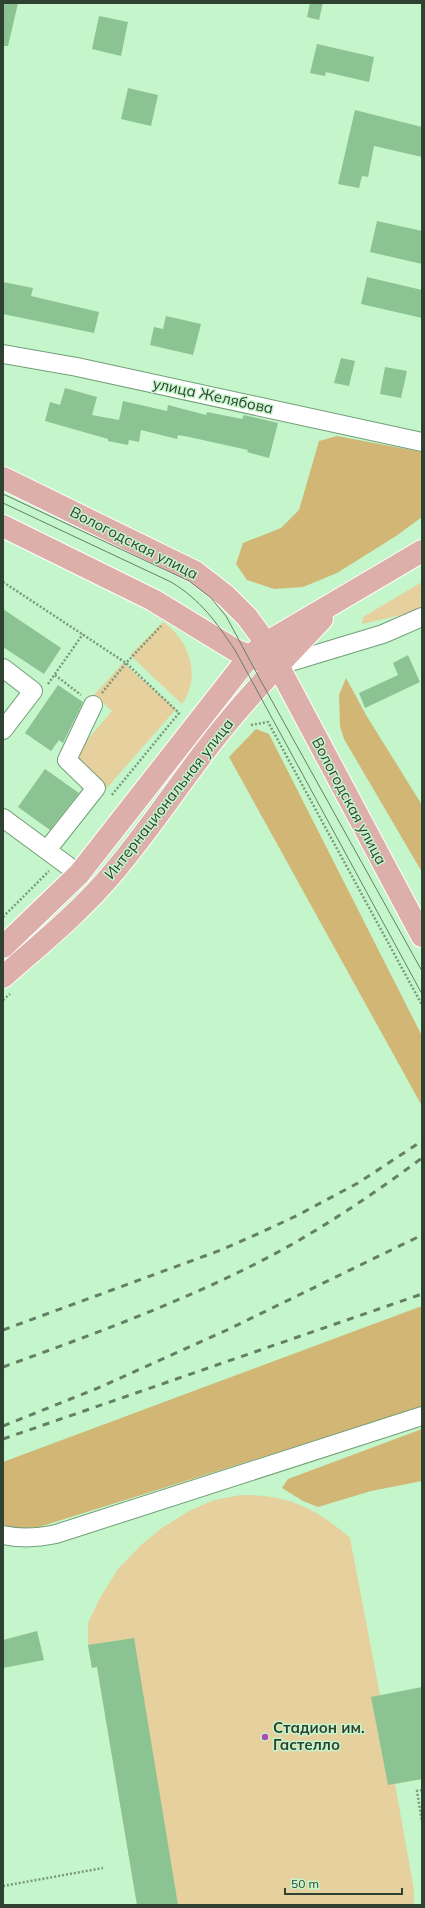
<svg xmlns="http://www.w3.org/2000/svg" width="425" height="1908" font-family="Mulish,sans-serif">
<rect width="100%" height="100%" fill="#c5f5ca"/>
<!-- green -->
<g fill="#e5d09e">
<polygon points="422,582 422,610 362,624 363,617"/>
<path d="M163 622C189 640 202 676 182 704L130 655Z"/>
<polygon points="123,663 176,709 106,789 71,759 112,711 94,695"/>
<path d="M241 1495C288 1495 314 1507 350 1538L380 1695 422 1779 395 1784 414 1890V1905H137L97 1667 92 1668 88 1645V1623L100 1598 118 1569 141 1545 162 1528 189 1511 214 1500Z"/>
</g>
<!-- forest -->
<g fill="#d1b675">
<polygon points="337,436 422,452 422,517 396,536 337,573 303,587 274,589 247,580 236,564 243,543 281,528 299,510 319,441"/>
<polygon points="346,678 366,715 422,805 422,872 344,739 340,726 339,695"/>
<polygon points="256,729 269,734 422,1036 422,1106 229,757"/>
<polygon points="422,1306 422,1407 39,1527 14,1529 3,1526 3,1462"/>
<polygon points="422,1429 422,1481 371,1491 318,1507 303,1501 282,1488 288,1479"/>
</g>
<!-- building -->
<g fill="#8cc392">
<polygon points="3,3 18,3 8,46 3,46"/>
<polygon points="310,3 323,3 319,20 307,17"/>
<polygon points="99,16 128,22 121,56 92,49"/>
<polygon points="317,44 374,57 369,82 326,72 325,76 310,73"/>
<polygon points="128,88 158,95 151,126 121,119"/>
<polygon points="355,110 422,127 422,157 374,146 368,177 362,176 359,188 338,184"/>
<polygon points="377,221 422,231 422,264 370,252"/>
<polygon points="367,277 422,290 422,318 361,304"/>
<polygon points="3,282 33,288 31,296 99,312 94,333 3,314"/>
<polygon points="166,316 201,324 193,355 150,345 154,327 163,329"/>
<polygon points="341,358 355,361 349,386 334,383"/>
<polygon points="385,367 407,371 401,398 380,394"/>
<polygon points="65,388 97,397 92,415 119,420 123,401 167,411 168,405 206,415 207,412 242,419 244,415 278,423 269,458 247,452 248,450 189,437 178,435 177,439 141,430 139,442 129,440 128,445 108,441 108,439 45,421 50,402 60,405"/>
<polygon points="3,609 61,648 44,674 3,647"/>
<polygon points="408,655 420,682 365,708 359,693 398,675 393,663"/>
<polygon points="58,685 83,702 63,743 59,740 51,751 25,733"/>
<polygon points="45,769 79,793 50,830 18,807"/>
<polygon points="37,1631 44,1660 3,1668 3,1640"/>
<polygon points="134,1638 178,1905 137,1905 97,1667 92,1668 88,1645"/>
<polygon points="422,1687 422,1779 388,1785 371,1697"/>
</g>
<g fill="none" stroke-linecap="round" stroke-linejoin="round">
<!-- minor casing -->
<g stroke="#729f77" stroke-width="20">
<g id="minor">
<polyline points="3,354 77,367 422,442"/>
<polyline points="277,666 383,634 422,617"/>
<polyline points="3,668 33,691 3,730"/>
<polyline points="3,818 79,874"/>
<polyline points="47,850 96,788 67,760 93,705"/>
<path d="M3 1535C21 1539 37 1538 56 1534L422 1416"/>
</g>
</g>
<!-- major casing -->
<g stroke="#fff" stroke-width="24">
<g id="major">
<polyline points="3,478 195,572 226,596 247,617 266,643 422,936"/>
<polyline points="3,526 153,600 235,650 262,661"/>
<polyline points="3,947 79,874 249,657 266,643 422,551"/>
<path d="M3 977C38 946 74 917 105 882 145 837 177 786 215 738 248 696 285 658 322 619"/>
</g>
</g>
<!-- path -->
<g stroke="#799b7d" stroke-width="2.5" stroke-dasharray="2 2" stroke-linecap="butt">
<polyline points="3,582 126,663 179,713 111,796"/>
<polyline points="55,675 81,695"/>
<polyline points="48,684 83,634"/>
<polyline points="102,693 126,663 161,626"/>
<polyline points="251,725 268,722 422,1005"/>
<polyline points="3,917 49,871"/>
<polyline points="3,1000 10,994"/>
<polyline points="422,1790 417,1791 422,1822"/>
<polyline points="3,1886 103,1868"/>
</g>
<!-- minor -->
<use href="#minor" stroke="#fff" stroke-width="18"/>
<!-- major -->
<use href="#major" stroke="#ddafaa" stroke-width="22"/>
<!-- tram -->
<g stroke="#638066" stroke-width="1">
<polyline points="3,494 189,581 211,598 226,616 262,683 422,971"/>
<path d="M3 503 171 582C201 600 216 622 235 650L422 994"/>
</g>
<!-- rail -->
<g stroke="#638066" stroke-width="3" stroke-dasharray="7 7" stroke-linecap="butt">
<polyline points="3,1330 221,1250 262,1232 298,1215 358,1183 422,1141"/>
<path d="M3 1367C83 1338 163 1309 239 1272 304 1241 364 1201 422 1158"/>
<polyline points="3,1426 98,1388 227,1330 422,1235"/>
<polyline points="3,1439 422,1294"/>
</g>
</g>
<!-- markers -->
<circle fill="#af4bb0" stroke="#c5f5ca" stroke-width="1.5" cx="265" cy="1737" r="4"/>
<g text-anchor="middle" stroke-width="3" stroke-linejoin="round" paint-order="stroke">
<!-- street labels -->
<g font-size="15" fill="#2f4231" stroke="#c5f5ca">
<text transform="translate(213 396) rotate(12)" y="5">улица Желябова</text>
<text transform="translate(134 543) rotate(27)" y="5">Вологодская улица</text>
<text transform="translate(169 799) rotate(-52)" y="5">Интернациональная улица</text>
<text transform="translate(349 801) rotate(62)" y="5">Вологодская улица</text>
</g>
<!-- poi labels -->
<g font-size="15" font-weight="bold" fill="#2f4231" stroke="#c5f5ca" text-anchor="start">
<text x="273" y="1733">Стадион им.<tspan x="273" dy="17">Гастелло</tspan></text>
</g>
</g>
<!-- border -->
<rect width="425" height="1908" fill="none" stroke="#2f4231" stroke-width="8"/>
<!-- scale -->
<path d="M285 1888v6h117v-6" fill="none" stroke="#2f4231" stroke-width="2"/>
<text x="291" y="1888" font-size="12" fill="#2f4231" stroke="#c5f5ca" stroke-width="3" paint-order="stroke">50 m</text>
</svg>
